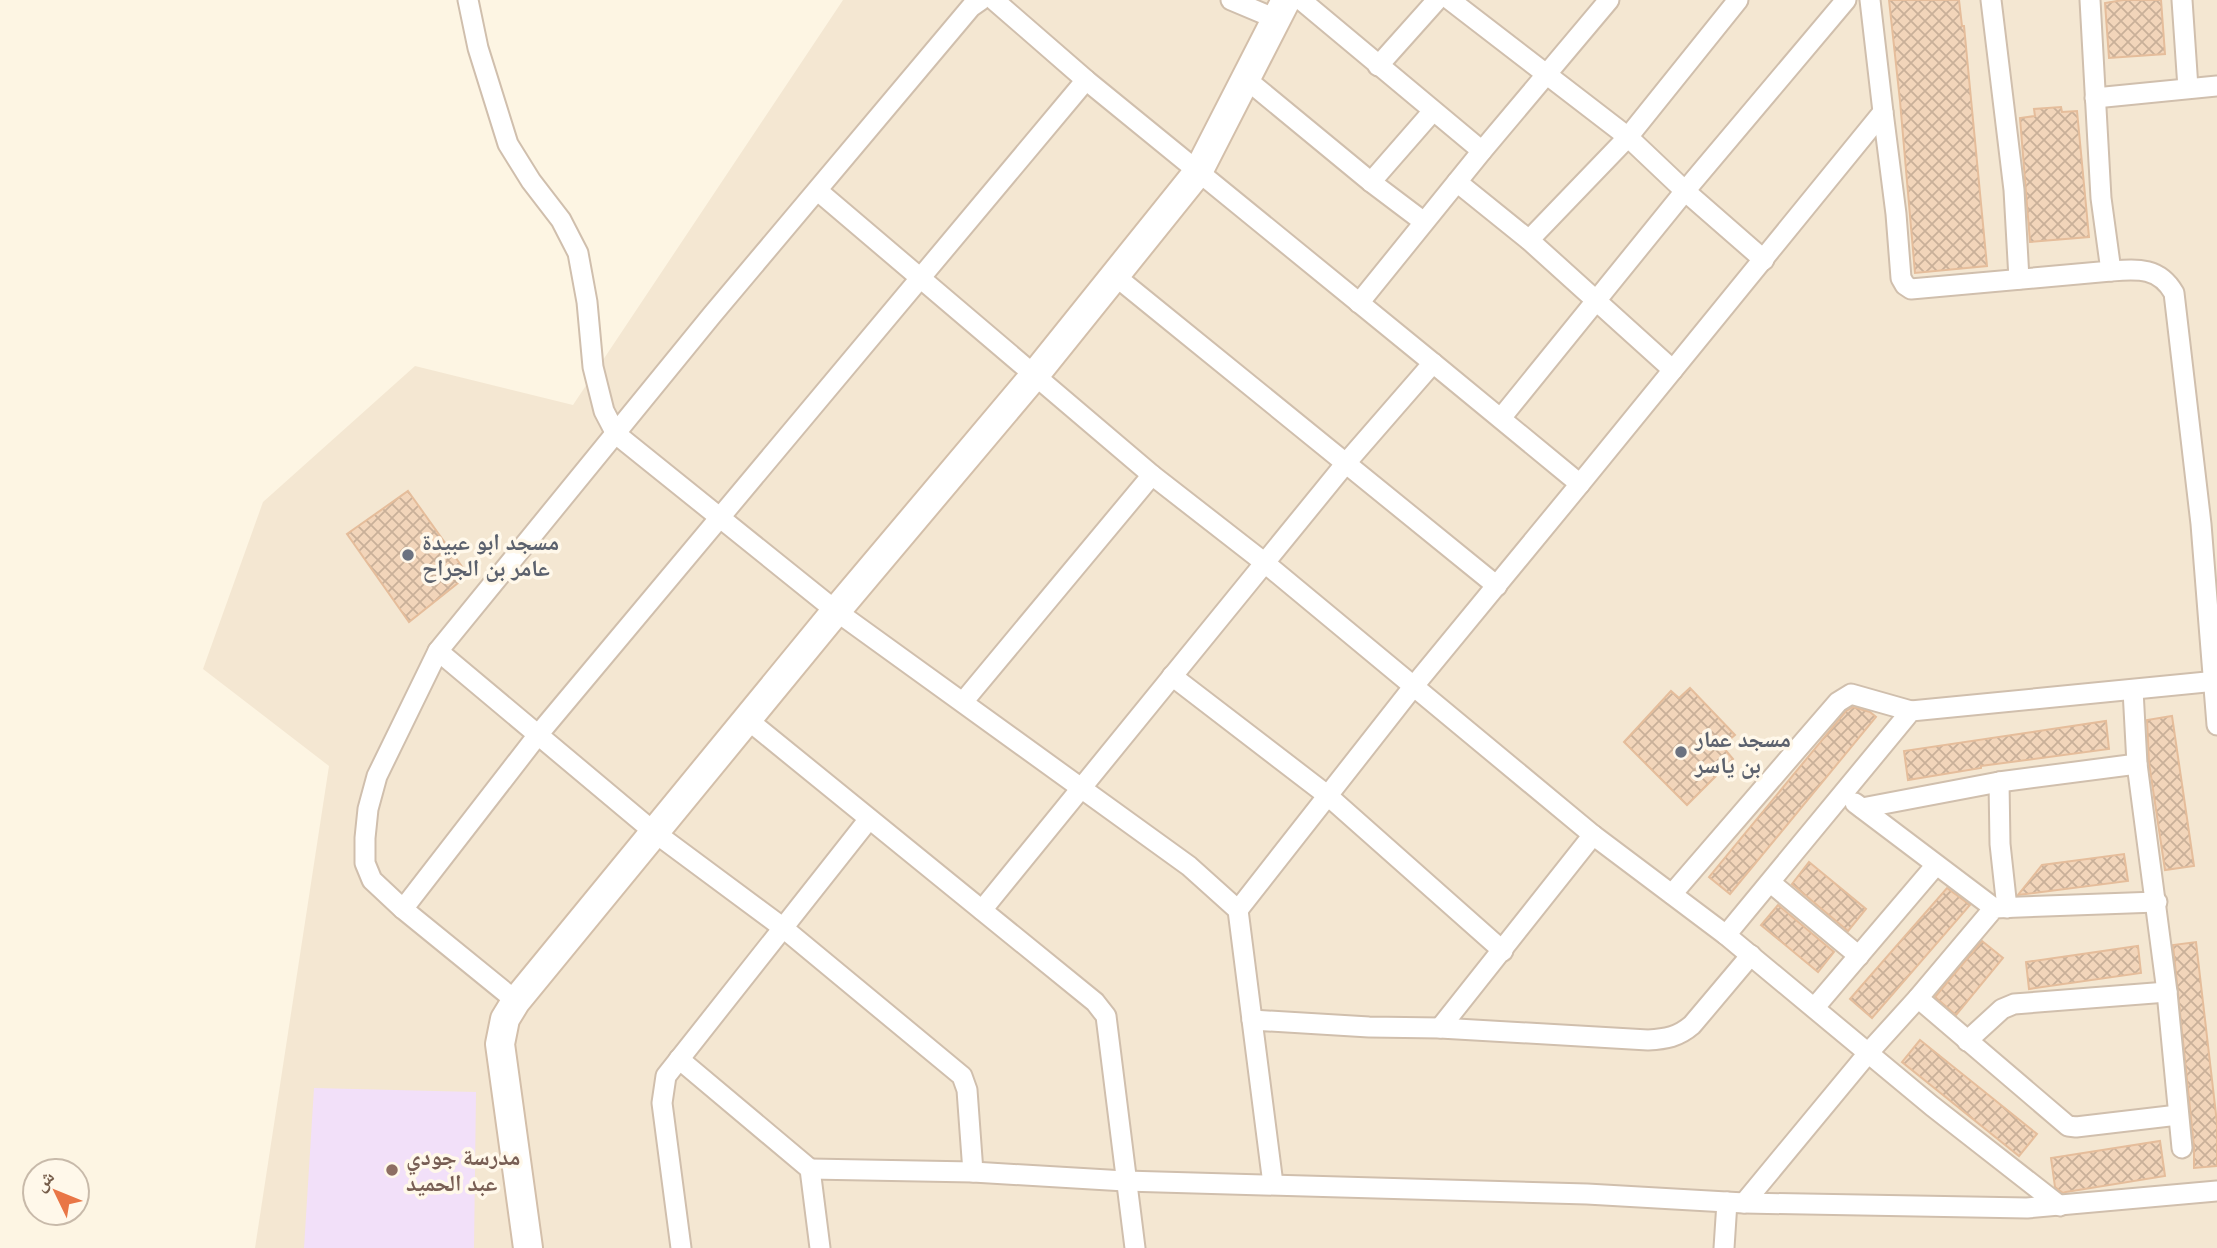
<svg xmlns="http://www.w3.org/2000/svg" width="2217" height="1248" font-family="'Open Sans','Noto Naskh Arabic',sans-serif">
<defs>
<pattern id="building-cross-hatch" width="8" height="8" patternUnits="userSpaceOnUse" patternTransform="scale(1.75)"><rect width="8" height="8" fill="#f2d5ba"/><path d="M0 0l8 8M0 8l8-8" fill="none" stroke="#c9b099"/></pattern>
</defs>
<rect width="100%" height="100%" fill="#fdf5e3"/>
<!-- residential -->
<polygon fill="#f4e7d2" points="843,0 2217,0 2217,1248 255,1248 329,766 203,669 263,502 415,366 573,405"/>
<!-- education -->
<polygon fill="#f2e0f9" points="314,1088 476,1092 474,1248 304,1248"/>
<!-- building -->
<g fill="url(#building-cross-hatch)" stroke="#e5bd9b" stroke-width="2">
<polygon points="1889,0 1959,0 1962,26 1964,26 1987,266 1915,273 1900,101"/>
<polygon points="2123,0 2161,0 2165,54 2109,58 2105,3"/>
<polygon points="2061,107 2062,112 2077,111 2089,237 2030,242 2020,118 2035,116 2034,109"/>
<polygon points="408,491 468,575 409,622 347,534"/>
<polygon points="1690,688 1735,735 1722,746 1733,759 1687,805 1624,742 1671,691 1679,698"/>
<polygon points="1853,707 1870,712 1876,717 1730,894 1709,877 1846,711"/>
<polygon points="2172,716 2194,866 2165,870 2149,763 2147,720"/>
<polygon points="2106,721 2109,749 1981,766 1981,768 1908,780 1904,751"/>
<polygon points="2124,854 2128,881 2018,895 2042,865"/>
<polygon points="1809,862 1866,909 1848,931 1792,884"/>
<polygon points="1947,888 1970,905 1872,1018 1850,999"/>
<polygon points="1778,905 1834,952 1818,972 1761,925"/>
<polygon points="1982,941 2003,958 1956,1015 1935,997"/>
<polygon points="2196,942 2217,1123 2217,1166 2194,1168 2194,1147 2173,945"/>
<polygon points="2138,946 2141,973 2029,989 2026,962"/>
<polygon points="1920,1040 2037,1134 2019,1156 1902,1062"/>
<polygon points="2160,1141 2165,1176 2066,1192 2063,1193 2055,1187 2051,1158"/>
</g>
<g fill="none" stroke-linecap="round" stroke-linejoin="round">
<!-- street casing -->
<g stroke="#d0bfad" stroke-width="23">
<g id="street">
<polyline points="468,0 478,48 508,144 531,181 561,220 578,253 587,302 593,367 604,411 616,434 836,611 1189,866 1238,910"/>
<polyline points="1231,0 1276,19"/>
<polyline points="1301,0 1482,151"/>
<polyline points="1450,0 1628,137 1685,191 1764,260"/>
<polyline points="1991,0 2014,190 2019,279"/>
<polyline points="2182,0 2188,88"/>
<polyline points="1378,66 1437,0"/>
<polyline points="1246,79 1371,182 1424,222"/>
<polyline points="2095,98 2217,86"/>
<polyline points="1883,112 1896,214 1901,278 1905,285 1911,289 2111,271 2101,198 2090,0"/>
<polyline points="1371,182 1433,111"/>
<polyline points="1457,182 1529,240 1673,370"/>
<polyline points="818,191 1152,475 1265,563 1593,835 1726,935 1932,1106 2060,1206"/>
<polyline points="1529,240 1628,137 1738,0"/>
<path d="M2111 271C2138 269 2159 267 2174 293L2201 524 2217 725"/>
<polyline points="1114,275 1497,586"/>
<polyline points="1359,303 1482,151 1609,0"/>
<polyline points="1433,363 1580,484 1883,112 1870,0"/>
<polyline points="1501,418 1685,191 1846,0"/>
<polyline points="438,651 654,832 782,927 962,1076 967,1090 973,1172"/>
<polyline points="1172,676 1327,795 1503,951"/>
<polyline points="2133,690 2137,764 2167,992 2182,1148"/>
<polyline points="963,702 1152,475"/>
<polyline points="748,720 1095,1002 1106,1016 1135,1248"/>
<polyline points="1999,782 2000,844 2007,908"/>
<polyline points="1855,803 1994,908"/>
<polyline points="1862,808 1999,782 2137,764"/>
<polyline points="1771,883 1859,956"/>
<polyline points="1672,894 1838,702 1851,694 1911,711"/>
<polyline points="403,909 537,736 1086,80"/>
<polyline points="982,910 1346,463 1433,363 1086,80 994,0"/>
<polyline points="1726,935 1911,711 2217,681"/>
<polyline points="1918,998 2068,1126 2076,1127 2178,1115"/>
<polyline points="516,1001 403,909 372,880 365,863 365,838 368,809 377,776 438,651 712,315 971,7 981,0"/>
<polyline points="1815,1007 1936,865"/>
<polyline points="1252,1020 1238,910 1413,687 1580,484"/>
<polyline points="1440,1028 1593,835"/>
<polyline points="1967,1041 2002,1009 2014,1004 2167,992"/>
<polyline points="679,1059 810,1169 820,1248"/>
<polyline points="810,1169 973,1172 1125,1181 1587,1194 1744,1203 2027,1208 2217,1191"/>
<path d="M1273 1184 1252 1020 1369 1027 1440 1028 1648 1040C1666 1039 1678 1037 1692 1025L1751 955"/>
<polyline points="1744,1203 1869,1052 1918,998 1994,908 2157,902"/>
<polyline points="681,1248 662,1103 666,1076 869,819"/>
<polyline points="1724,1248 1727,1202"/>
</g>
</g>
<!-- secondary casing -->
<g stroke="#d3bfaa" stroke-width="32">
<polyline id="secondary" points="528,1248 500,1044 505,1019 516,1001 836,611 1034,376 1198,172 1286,0"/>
</g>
<!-- street -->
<use href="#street" stroke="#fff" stroke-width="19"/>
<!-- secondary -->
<use href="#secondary" stroke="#fff" stroke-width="28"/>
</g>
<!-- markers -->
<g fill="#6b7280" stroke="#fff8ea" stroke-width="2.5">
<circle cx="408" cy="555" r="7"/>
<circle cx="1681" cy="752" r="7"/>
</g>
<circle fill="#8d6e63" stroke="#fff8ea" stroke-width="2.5" cx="392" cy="1170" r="7"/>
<g text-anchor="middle" stroke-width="7" stroke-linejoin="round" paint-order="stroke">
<!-- worship labels -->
<g font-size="23" font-weight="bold" fill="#5b616d" stroke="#fff8ea" text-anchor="start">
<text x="422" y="550">مسجد ابو عبيدة<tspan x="422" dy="26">عامر بن الجراح</tspan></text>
<text x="1695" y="747">مسجد عمار<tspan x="1695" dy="26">بن ياسر</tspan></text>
</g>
<!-- education labels -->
<g font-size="23" font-weight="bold" fill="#785e54" stroke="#fff8ea" text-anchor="start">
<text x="406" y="1165">مدرسة جودي<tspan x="406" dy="26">عبد الحميد</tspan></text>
</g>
</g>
<!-- north arrow -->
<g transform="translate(56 1192) rotate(313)"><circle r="33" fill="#fff8ea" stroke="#c8baaa" stroke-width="2"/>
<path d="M0-5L12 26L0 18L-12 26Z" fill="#e97646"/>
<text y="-10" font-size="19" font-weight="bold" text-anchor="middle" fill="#755c49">ش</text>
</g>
</svg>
